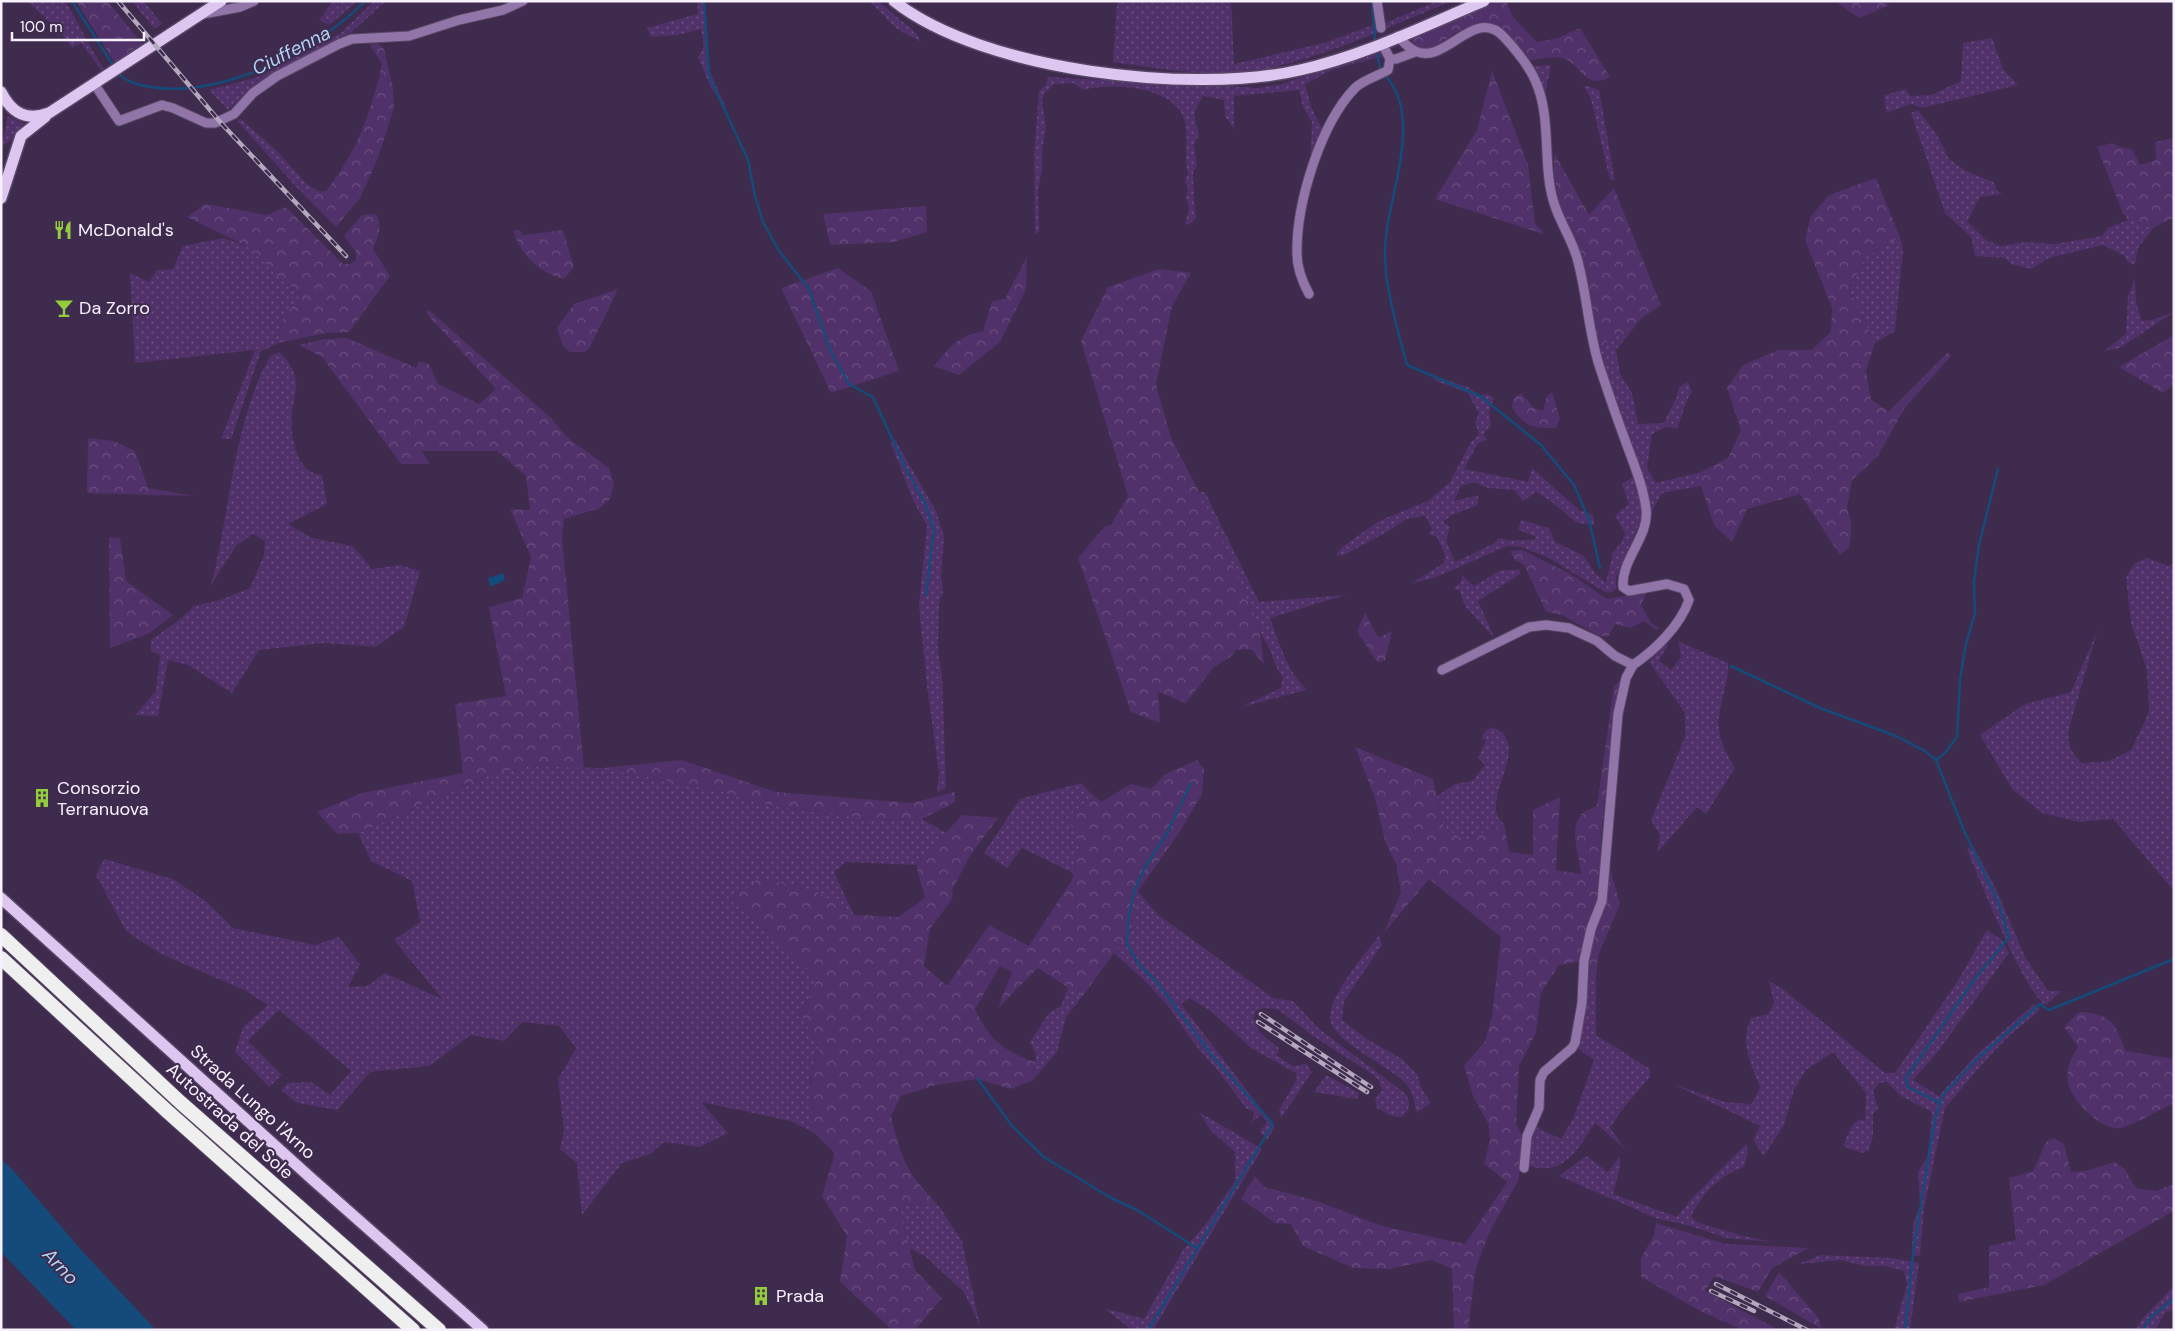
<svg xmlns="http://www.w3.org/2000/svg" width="2175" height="1331" font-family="'DM Sans',sans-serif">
<defs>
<pattern id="grass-dots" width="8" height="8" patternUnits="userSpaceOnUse" patternTransform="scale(1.25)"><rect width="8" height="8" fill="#513169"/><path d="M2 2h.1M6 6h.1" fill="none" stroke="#6b4f7f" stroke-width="1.8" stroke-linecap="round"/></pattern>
<pattern id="forest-crowns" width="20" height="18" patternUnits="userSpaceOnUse" patternTransform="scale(1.25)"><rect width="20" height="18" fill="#513169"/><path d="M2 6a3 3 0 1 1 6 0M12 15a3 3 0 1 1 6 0" fill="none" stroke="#6b4f7f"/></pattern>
</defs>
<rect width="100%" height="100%" fill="#3e2b4d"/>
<!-- grass -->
<g fill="url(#grass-dots)">
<path d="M27 1H65C80 25 90 49 106 72L104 74 81 43 72 48 61 33Z"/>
<polygon points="132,1 144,1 162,24 154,29"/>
<polygon points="333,1 358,1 329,25 319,20"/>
<polygon points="374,1 386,1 345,38 301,58 249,91 228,110 209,90 258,77 341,33"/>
<polygon points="697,1 705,1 710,72 727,110 710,86 698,57 704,46 701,29 677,35 651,37 647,28 698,14"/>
<polygon points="869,1 878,1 916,33 921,42 897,29"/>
<path d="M1117 1H1231L1234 64 1324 43 1376 24 1379 32C1342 46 1305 61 1266 69 1216 79 1162 69 1113 62Z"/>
<polygon points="1437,1 1452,1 1387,28 1385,23"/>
<polygon points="1992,38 2003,69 2018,85 1922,108 1911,104 1886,113 1884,95 1906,89 1910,96 1931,95 1961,81 1963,43"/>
<path d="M1381 49 1384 56 1334 69 1305 84 1312 109 1324 132 1310 170 1312 122 1303 107 1299 90 1234 96V129L1225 116 1224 100 1203 96C1193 113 1193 115 1199 134L1194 145 1197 165 1193 172 1194 200 1196 218 1189 225 1185 224 1189 208 1186 198 1188 188 1185 182 1188 173C1183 156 1190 134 1183 116 1170 86 1110 82 1083 90L1073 83 1054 84 1044 94 1042 101 1046 128 1042 151V170L1038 189 1039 232 1035 235 1034 155 1039 91 1046 85 1048 77 1258 88 1282 84Z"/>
<polygon points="1551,65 1544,100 1531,66"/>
<polygon points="1583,85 1599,90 1615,181 1610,180 1591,99"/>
<polygon points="1918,110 1937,135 1949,159 1966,171 1995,183 1996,189 2002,194 1980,197 1967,221 1986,240 2001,246 2026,242 2055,244 2102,236 2108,228 2128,220 2122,211 2131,212 2142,226 2154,227 2138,248 2135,265 2128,262 2123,255 2103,245 2049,258 2031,269 2011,264 2005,258 1975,256 1971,237 1945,213 1911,113"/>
<polygon points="8,116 26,125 19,135 1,147"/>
<polygon points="241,119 276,150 307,184 320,192 301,192 237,121"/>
<polygon points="1900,237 1903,250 1895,331 1875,343 1849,290 1865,257"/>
<polygon points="224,238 250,248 281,280 302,293 282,321 279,343 261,351 231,439 221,439 255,350 135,363 130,273 149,282 157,270 173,269 183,246"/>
<polygon points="2135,278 2136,303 2142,321 2152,320 2174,312 2120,348 2104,351 2126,334 2128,296"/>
<path d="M1641 319 1616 350 1620 374 1632 393 1638 424 1664 423C1669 409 1677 402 1679 387L1688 382 1692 392C1684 402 1683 416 1677 428L1666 427 1652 434 1647 468 1656 483 1701 472V486L1662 493 1651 513 1643 480 1598 348Z"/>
<path d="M280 352C288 361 295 370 296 382 297 392 293 403 292 412 290 434 295 473 322 475L327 504 288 524 312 538 353 546 372 569 400 565 420 571 404 627 375 647 324 643 259 650 232 693 188 665 168 660 158 716 135 715 156 691 160 655 151 651V640L183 617 194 606 220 600 250 588 264 555 265 541 253 534 236 546 211 585C231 509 232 426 270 356Z"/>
<path d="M1433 376 1468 387 1478 395 1488 394 1494 398 1489 412 1491 425 1483 434 1487 440 1478 443 1464 469 1528 482 1532 468 1579 510 1593 515 1594 525 1577 523 1552 502 1536 492 1523 501 1514 490 1488 488 1473 482 1461 486 1454 501 1478 495V505L1452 515 1443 522 1450 527 1446 540 1455 562 1493 544 1499 538C1510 542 1521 539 1533 540L1536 537 1518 530 1521 520 1549 528 1555 542 1584 556 1595 573 1606 583 1613 552 1622 542 1625 533 1615 515 1629 504 1622 484 1634 476 1645 511 1616 577V589L1610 593 1605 592 1547 557 1521 547 1507 546 1434 578 1412 583 1444 563 1445 555 1437 537 1428 534 1432 529 1425 516 1406 519 1387 532 1342 556 1336 555 1342 547 1379 521 1428 501 1450 482 1471 442 1479 435 1475 422 1479 414 1468 393 1434 380Z"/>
<polygon points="894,438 936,511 944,537 941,575 943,592 939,604 938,649 942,676 946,788 937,792 939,772 927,686 919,606 927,526 913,500 891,444"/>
<path d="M1199 492H1205L1259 602 1345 595 1270 618C1280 644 1286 670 1307 690L1241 707 1281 688 1283 677C1275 667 1274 659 1269 648 1265 639 1260 636 1259 626Z"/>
<path d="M2147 558 2168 566 2174 563V891L2113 819 2079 822 2042 813 2012 789 1980 735 2025 704 2071 692 2098 629 2069 728C2068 743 2069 752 2082 763L2109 761 2131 750 2149 712 2147 670 2131 623 2126 577 2135 563Z"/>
<polygon points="1501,570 1520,570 1520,574 1478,601 1495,639 1465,606 1459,590 1453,589 1461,582 1462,575 1474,586"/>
<path d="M1678 641 1728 663C1729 682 1721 698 1719 717 1716 734 1726 754 1735 768L1706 814 1697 807 1657 853 1660 836 1651 820 1685 737V713L1649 662 1666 642 1668 645 1659 661 1671 670 1681 657Z"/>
<path d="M1492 727C1531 742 1489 788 1497 815 1498 818 1502 822 1504 824L1465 840 1444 828 1437 796 1455 784 1472 781 1485 765 1478 758 1486 740 1482 738 1485 731Z"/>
<polygon points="530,766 601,768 719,791 762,804 875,820 922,819 946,833 916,865 846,862 834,872 854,915 836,905 731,901 779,940 819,979 801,1013 819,1050 810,1072 813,1132 791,1121 701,1102 728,1133 700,1147 664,1142 650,1154 622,1163 582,1215 577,1163 560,1149 564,1130 558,1079 576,1048 559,1026 522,1022 504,1041 471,1035 429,1066 370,1072 337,1110 297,1103 281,1090 288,1083 311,1082 330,1095 351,1071 279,1010 248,1041 282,1075 269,1087 235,1052 243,1027 268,1005 244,990 159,953 126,931 96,875 104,859 173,879 207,902 233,928 315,945 339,937 360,964 348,987 367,986 385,973 442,999 394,940 420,922 412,881 371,861 358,833 488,775"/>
<polygon points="1081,783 1095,797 1073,812 1081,841 1073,873 1022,848 1007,868 984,853 1020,799"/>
<path d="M1972 844 1997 891 2025 957 2048 991H2062L2046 1005C2026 996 1978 876 1967 850Z"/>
<path d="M1138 891 1157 914 1273 998 1293 1001 1318 1028 1406 1094C1411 1104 1410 1109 1402 1117L1392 1116 1377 1108 1375 1099 1382 1090 1379 1081 1372 1074 1313 1036 1277 1009 1263 1008 1256 1011C1249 1027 1267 1039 1279 1048L1277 1056 1293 1066 1306 1064 1312 1072 1281 1118 1279 1110 1297 1079 1296 1073 1251 1048 1211 1011 1189 998 1181 1004 1275 1127 1267 1140 1260 1131 1267 1122 1261 1115 1252 1122 1254 1112 1246 1108 1219 1072 1196 1046 1168 1006 1145 981 1114 953 1132 928Z"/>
<path d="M1987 930 2002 940 2009 953 1937 1053 1913 1080 1939 1096 1976 1055 2034 1004 2040 1010 2010 1035 1984 1062 1945 1108 1924 1208 1920 1256H1912L1913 1224 1920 1205 1918 1172 1928 1156 1932 1112 1901 1096 1887 1082 1879 1083 1873 1091 1878 1109 1873 1113V1136L1869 1150 1862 1153 1843 1146C1847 1136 1850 1124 1860 1119L1865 1121 1866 1093 1833 1052 1806 1070 1794 1090 1784 1125 1764 1156 1753 1140 1760 1126 1673 1084 1725 1102 1752 1104 1760 1087C1750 1063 1740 1042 1751 1018L1768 1014 1774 1003 1769 981 1784 990 1885 1073H1895L1957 982Z"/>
<path d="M1379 935 1382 945 1344 1001 1342 1020 1367 1039 1402 1059 1417 1074 1421 1088 1431 1103 1417 1113C1413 1103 1415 1094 1407 1085 1393 1067 1329 1041 1330 1017 1332 990 1364 957 1379 935Z"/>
<path d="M1586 961 1596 979V1035L1650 1069V1077L1621 1111 1610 1128 1625 1149 1595 1123C1577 1150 1564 1178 1527 1165L1531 1136 1534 1126 1561 1139 1574 1117 1594 1060 1577 1048 1582 1026Z"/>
<polygon points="1068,988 1082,997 1066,1017 1057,1052 1033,1080 1036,1055 1030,1042 1049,1013 1061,1006"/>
<polygon points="1326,1075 1359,1093 1357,1099 1314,1092"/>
<polygon points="1199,1112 1262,1149 1153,1330 1132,1330 1104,1308 1144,1319 1183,1250 1209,1220 1235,1181 1235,1152 1211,1131"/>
<path d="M1746 1144 1748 1152 1744 1167C1720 1175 1701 1195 1691 1217L1697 1222 1739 1235 1773 1242 1727 1238 1687 1225 1658 1219 1559 1176 1586 1156 1608 1172 1620 1156V1167L1613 1194 1677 1217 1694 1196Z"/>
<polygon points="898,1204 939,1206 962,1241 980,1326 964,1292 927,1258 909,1248"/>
<polygon points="1820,1255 1891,1258 1919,1263 1910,1330 1894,1330 1907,1285 1904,1271 1885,1266 1864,1266 1841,1260 1799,1264"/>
<polygon points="2174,1286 2174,1310 2166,1312 2155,1330 2136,1330 2141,1320"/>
</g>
<!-- forest -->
<g fill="url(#forest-crowns)">
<polygon points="76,1 107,1 145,47 116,65"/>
<path d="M1494 1H1506L1513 17 1537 42 1558 38 1580 28 1610 77C1586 89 1584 70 1567 60 1555 54 1540 59 1528 61L1489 25C1477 25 1468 26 1458 32 1439 42 1434 59 1412 43L1411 37 1418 33Z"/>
<polygon points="1835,1 1883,1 1890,5 1859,18"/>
<path d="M377 43 384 49 393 88 394 108 378 158 360 198 336 227 301 192 326 191C357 152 371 113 382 64L370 45Z"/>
<polygon points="1492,71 1528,165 1535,224 1543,231 1543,234 1435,199 1477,130"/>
<polygon points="2174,138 2174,218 2154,227 2142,226 2131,212 2122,211 2097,147 2112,143 2120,147 2132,149 2140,165 2156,160 2155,142"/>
<polygon points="1554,153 1589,215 1614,188 1661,305 1598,348 1581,259 1561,212 1554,175"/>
<polygon points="1876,178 1900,237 1865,257 1849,290 1875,343 1866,371 1871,400 1889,411 1948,352 1951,356 1904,409 1878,456 1852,480 1847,508 1851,521 1851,535 1849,548 1840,555 1800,494 1747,509 1732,542 1714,525 1701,486 1701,472 1728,458 1741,430 1727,388 1743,365 1778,350 1811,350 1831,332 1832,308 1805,240 1811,216 1829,195"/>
<path d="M205 204 267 215 286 207 343 264H350L356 260V252L344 236 362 215 376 214C383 225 378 238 373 249L390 276 349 332 326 333 279 343 282 321 302 293 281 280 250 248 187 217Z"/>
<polygon points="926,206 927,232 894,242 830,245 823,214"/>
<path d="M513 230H519L523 235 563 230 574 267 564 279C538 273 521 255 513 230Z"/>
<path d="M1027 256 1026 289 1000 342 959 375 934 366C951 346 956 337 983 331L992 301 1005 299Z"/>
<polygon points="838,268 871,291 899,371 831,393 781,288"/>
<polygon points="1159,269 1191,273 1172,306 1156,384 1170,435 1211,516 1259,626 1264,664 1251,649 1235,650 1233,655 1213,668 1186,703 1158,692 1160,723 1131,712 1078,558 1104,527 1111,525 1128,496 1081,341 1108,287"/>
<polygon points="618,289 590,347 585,352 570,352 563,346 557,328 574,304"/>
<polygon points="429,310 552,419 568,438 609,468 614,483 610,499 600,508 564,519 562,538 584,768 530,766 488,775 358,833 338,834 317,812 362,793 463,773 455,704 506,696 489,607 522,598 531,557 510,509 530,510 526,476 497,451 422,451 430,464 401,464 322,357 299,345 325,339 347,338 416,368 419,361 429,364 438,384 479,404 496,389 426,313"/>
<polygon points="2174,335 2174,385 2163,393 2119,367"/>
<path d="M1552 392 1560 419 1556 428C1533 428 1525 428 1512 407L1514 398 1521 393 1534 408 1543 411 1547 396Z"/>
<polygon points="88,438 113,441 135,451 148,488 194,496 87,493"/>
<polygon points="109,537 120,538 126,581 173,615 150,633 110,648"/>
<polygon points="1522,550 1572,575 1607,599 1647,592 1641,605 1651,623 1659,628 1656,630 1644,621 1630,628 1615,624 1608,637 1597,635 1562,615 1546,612 1524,565 1515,560 1510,551"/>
<polygon points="1365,613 1378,638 1392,631 1385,661 1377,662 1357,631"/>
<path d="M1623 677 1610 756 1601 835 1599 900 1580 961 1559 965 1541 993 1536 1033 1519 1066 1516 1124 1524 1140 1520 1170 1518 1181 1491 1229 1479 1259 1475 1273 1468 1330H1454L1452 1269 1431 1260 1389 1269 1353 1268 1303 1246 1291 1224 1275 1223 1241 1199 1255 1176 1264 1187 1317 1201 1382 1226 1465 1244 1507 1182 1484 1164 1490 1140 1488 1123 1473 1096 1464 1066 1485 1041 1492 1016 1501 937 1429 879 1384 933 1401 892 1396 864 1385 841 1375 798 1355 747 1433 779 1444 828 1465 840 1504 824 1509 852 1533 855V810L1560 797 1556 870 1581 874C1580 858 1567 826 1583 813 1587 810 1592 808 1597 806L1614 686Z"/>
<polygon points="682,760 776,792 912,803 955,792 955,802 922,819 875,820 762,804 719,791 601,768"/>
<path d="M1197 760 1204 769 1202 794 1179 833 1138 891 1132 928 1082 997 1038 968 998 1008 1012 972 1000 966 975 1009C989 1040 1004 1051 1035 1062L1033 1080 1011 1089 977 1079 936 1085 901 1096 891 1116C902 1162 906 1171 939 1206L898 1204 915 1270 942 1298 915 1330H892L840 1282 847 1236 822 1196 835 1153 813 1132 810 1072 819 1050 801 1013 818 979 779 940 731 901 759 878 815 891 855 915 898 917 925 898 916 865 962 815 998 818 970 856 953 888 952 899 930 929 924 966 947 986 989 925 1029 946 1072 880 1081 841 1068 821 1073 812 1095 797 1101 802 1131 784 1151 789 1164 775Z"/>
<polygon points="1610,868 1620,904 1598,956 1596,979 1586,961 1593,934 1606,902"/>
<path d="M2079 1012C2112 1014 2114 1022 2126 1051L2174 1059V1103C2157 1111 2138 1123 2121 1128 2102 1132 2071 1100 2068 1083 2066 1069 2070 1059 2078 1047L2064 1027Z"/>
<polygon points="2054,1138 2064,1144 2071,1172 2085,1171 2114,1162 2124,1168 2136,1188 2156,1191 2174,1184 2174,1211 2044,1285 1959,1302 1958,1294 1989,1287 1989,1246 2016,1240 2009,1178 2033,1171 2046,1142"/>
<polygon points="1656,1223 1726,1244 1809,1248 1772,1268 1758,1292 1714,1276 1705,1291 1779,1330 1743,1330 1702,1312 1641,1277 1641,1258 1654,1235"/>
<polygon points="1779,1272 1818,1317 1822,1329 1765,1296"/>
</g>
<!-- water -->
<g fill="#154b7a">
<polygon points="503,573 505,580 490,587 488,578"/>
<polygon points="1,1159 12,1169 82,1251 156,1330 76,1330 1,1252"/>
</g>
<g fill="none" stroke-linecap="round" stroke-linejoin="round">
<!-- stream -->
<g stroke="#154b7a" stroke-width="2.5">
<polyline points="72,1 114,67"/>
<polyline points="704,1 709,76 748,160 755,196 763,222 779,251 809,289 830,350 849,384 873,397 906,469 925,503 934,530 926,595"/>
<polyline points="1372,1 1375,42"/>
<polyline points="1376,50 1381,71"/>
<path d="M117 72C126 82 138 85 151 87 220 99 318 50 365 1"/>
<path d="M1385 75C1427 121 1383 203 1385 257 1385 288 1399 334 1407 365L1480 396 1541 445 1574 485 1589 520 1600 568"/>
<polyline points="1731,666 1820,708 1896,736 1925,751 1936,760 1965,833 1998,902 2009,937 1974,980 1906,1078 1908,1087 1940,1103"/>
<polyline points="1936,760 1945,753 1957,737 1960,679 1966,644 1975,613 1974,582 1979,545 1998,469"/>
<polyline points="977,1078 1013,1127 1044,1157 1111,1198 1137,1210 1197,1248"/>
<polyline points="1148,1330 1273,1124 1213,1057 1155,980 1139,965 1127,944 1128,921 1134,891 1145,867 1167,833 1191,783"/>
<polyline points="1905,1330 1913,1254 1934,1123 1942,1096 1979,1057 2040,1004 2049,1010 2174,959"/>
<polyline points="2143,1330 2152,1316 2174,1299"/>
</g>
<!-- minor casing -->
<g stroke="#584766" stroke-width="11">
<g id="minor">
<polyline points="1377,1 1381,28"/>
<polyline points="203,14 240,7 254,1"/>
<path d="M1398 36C1403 42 1408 48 1415 51 1446 66 1474 5 1504 37 1515 49 1528 64 1535 80 1553 119 1541 166 1555 206 1561 224 1572 240 1577 258 1587 293 1588 330 1599 365 1607 389 1615 413 1624 437 1632 460 1643 484 1646 509 1650 536 1621 559 1623 587L1629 591 1667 584 1684 589 1689 600C1680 626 1655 650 1633 665L1615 656 1597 641 1569 628 1546 625 1529 627 1442 670"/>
<polyline points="1390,59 1396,59 1415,52"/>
<polyline points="95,85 119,121 162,105 173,108 206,123 215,123 234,114 253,93 277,76 339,44 352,39 409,36 459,20 503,10 523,1"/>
<path d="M1309 294C1302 281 1297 269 1297 254 1296 205 1320 124 1355 88 1363 80 1378 76 1388 70L1390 59 1385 49"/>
<polyline points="1524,1168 1527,1136 1539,1108 1540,1080 1544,1072 1572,1048 1575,1043 1582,1003 1584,961 1591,929 1602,901 1618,714 1626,678 1633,665"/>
</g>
</g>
<!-- major casing -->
<g stroke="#584766" stroke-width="14">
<g id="major">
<path d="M894 1C982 71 1193 95 1300 70 1363 56 1424 26 1484 1"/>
<path d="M1 92C12 114 27 121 49 113L221 1"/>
<polyline points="1,198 21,136 45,117"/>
<polyline points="1,898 312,1179 483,1330"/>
</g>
</g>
<!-- highway casing -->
<g stroke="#584766" stroke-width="16">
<g id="highway">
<polyline points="1,935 180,1102 439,1330"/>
<polyline points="1,958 168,1112 413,1330"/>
</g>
</g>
<!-- minor -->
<use href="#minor" stroke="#9175a8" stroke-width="9"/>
<!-- major -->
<use href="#major" stroke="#ddc6f0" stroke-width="11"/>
<!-- highway -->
<use href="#highway" stroke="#efefef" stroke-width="14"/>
<!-- rail casing -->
<g stroke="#b3a8bd" stroke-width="4.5">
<g id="rail">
<polyline points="118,1 221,123 346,256"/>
<polyline points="1261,1014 1371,1087"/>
<polyline points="1258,1022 1367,1092"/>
<polyline points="1716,1284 1807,1330"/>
<polyline points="1711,1291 1754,1311"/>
</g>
</g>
<!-- rail -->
<use href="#rail" stroke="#3e2b4d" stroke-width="2.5" stroke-dasharray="8" stroke-linecap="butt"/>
</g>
<!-- icons -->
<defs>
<g id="restaurant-bare" transform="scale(1.5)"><path d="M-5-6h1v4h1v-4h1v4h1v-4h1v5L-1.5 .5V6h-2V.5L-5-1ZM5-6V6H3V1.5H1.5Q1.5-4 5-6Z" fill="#93cd3d" stroke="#3e2b4d" stroke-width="2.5" paint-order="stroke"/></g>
<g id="bar-bare" transform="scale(1.5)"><path d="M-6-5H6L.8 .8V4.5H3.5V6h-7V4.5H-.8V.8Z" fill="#93cd3d" stroke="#3e2b4d" stroke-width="2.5" paint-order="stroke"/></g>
<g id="building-bare" transform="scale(1.5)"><path d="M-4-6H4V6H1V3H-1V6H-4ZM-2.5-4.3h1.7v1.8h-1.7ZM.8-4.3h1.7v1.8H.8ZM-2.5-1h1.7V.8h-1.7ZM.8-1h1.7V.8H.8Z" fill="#93cd3d" stroke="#3e2b4d" stroke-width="2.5" paint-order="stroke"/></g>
</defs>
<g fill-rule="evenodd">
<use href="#restaurant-bare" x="63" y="230"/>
<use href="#bar-bare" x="64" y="308"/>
<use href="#building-bare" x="42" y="798"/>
<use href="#building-bare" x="761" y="1296"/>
</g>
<g text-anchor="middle" stroke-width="4" stroke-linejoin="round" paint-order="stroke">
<!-- poi labels -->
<g font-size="18" fill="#f7f0fd" stroke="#3e2b4d" text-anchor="start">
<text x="78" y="236">McDonald's</text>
<text x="79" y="314">Da Zorro</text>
<text x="57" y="794">Consorzio<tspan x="57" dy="21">Terranuova</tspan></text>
<text x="776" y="1302">Prada</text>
</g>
<!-- street labels -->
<g font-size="18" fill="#f7f0fd" stroke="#3e2b4d">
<text transform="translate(253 1102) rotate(42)" y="6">Strada Lungo l'Arno</text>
<text transform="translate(230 1121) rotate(42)" y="6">Autostrada del Sole</text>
</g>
<!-- water labels -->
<g font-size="19" font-style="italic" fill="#b2d4f6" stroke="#3e2b4d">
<text transform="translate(291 50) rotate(-27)" y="7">Ciuffenna</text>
<text transform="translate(61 1266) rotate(47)" y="7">Arno</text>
</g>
</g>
<!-- border -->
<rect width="2175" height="1331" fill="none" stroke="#f7f0fd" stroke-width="5"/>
<!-- scale -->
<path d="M12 32v8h132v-8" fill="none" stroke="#f7f0fd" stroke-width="2.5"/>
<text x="20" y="32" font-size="15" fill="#f7f0fd" stroke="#3e2b4d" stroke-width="4" paint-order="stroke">100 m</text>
</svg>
